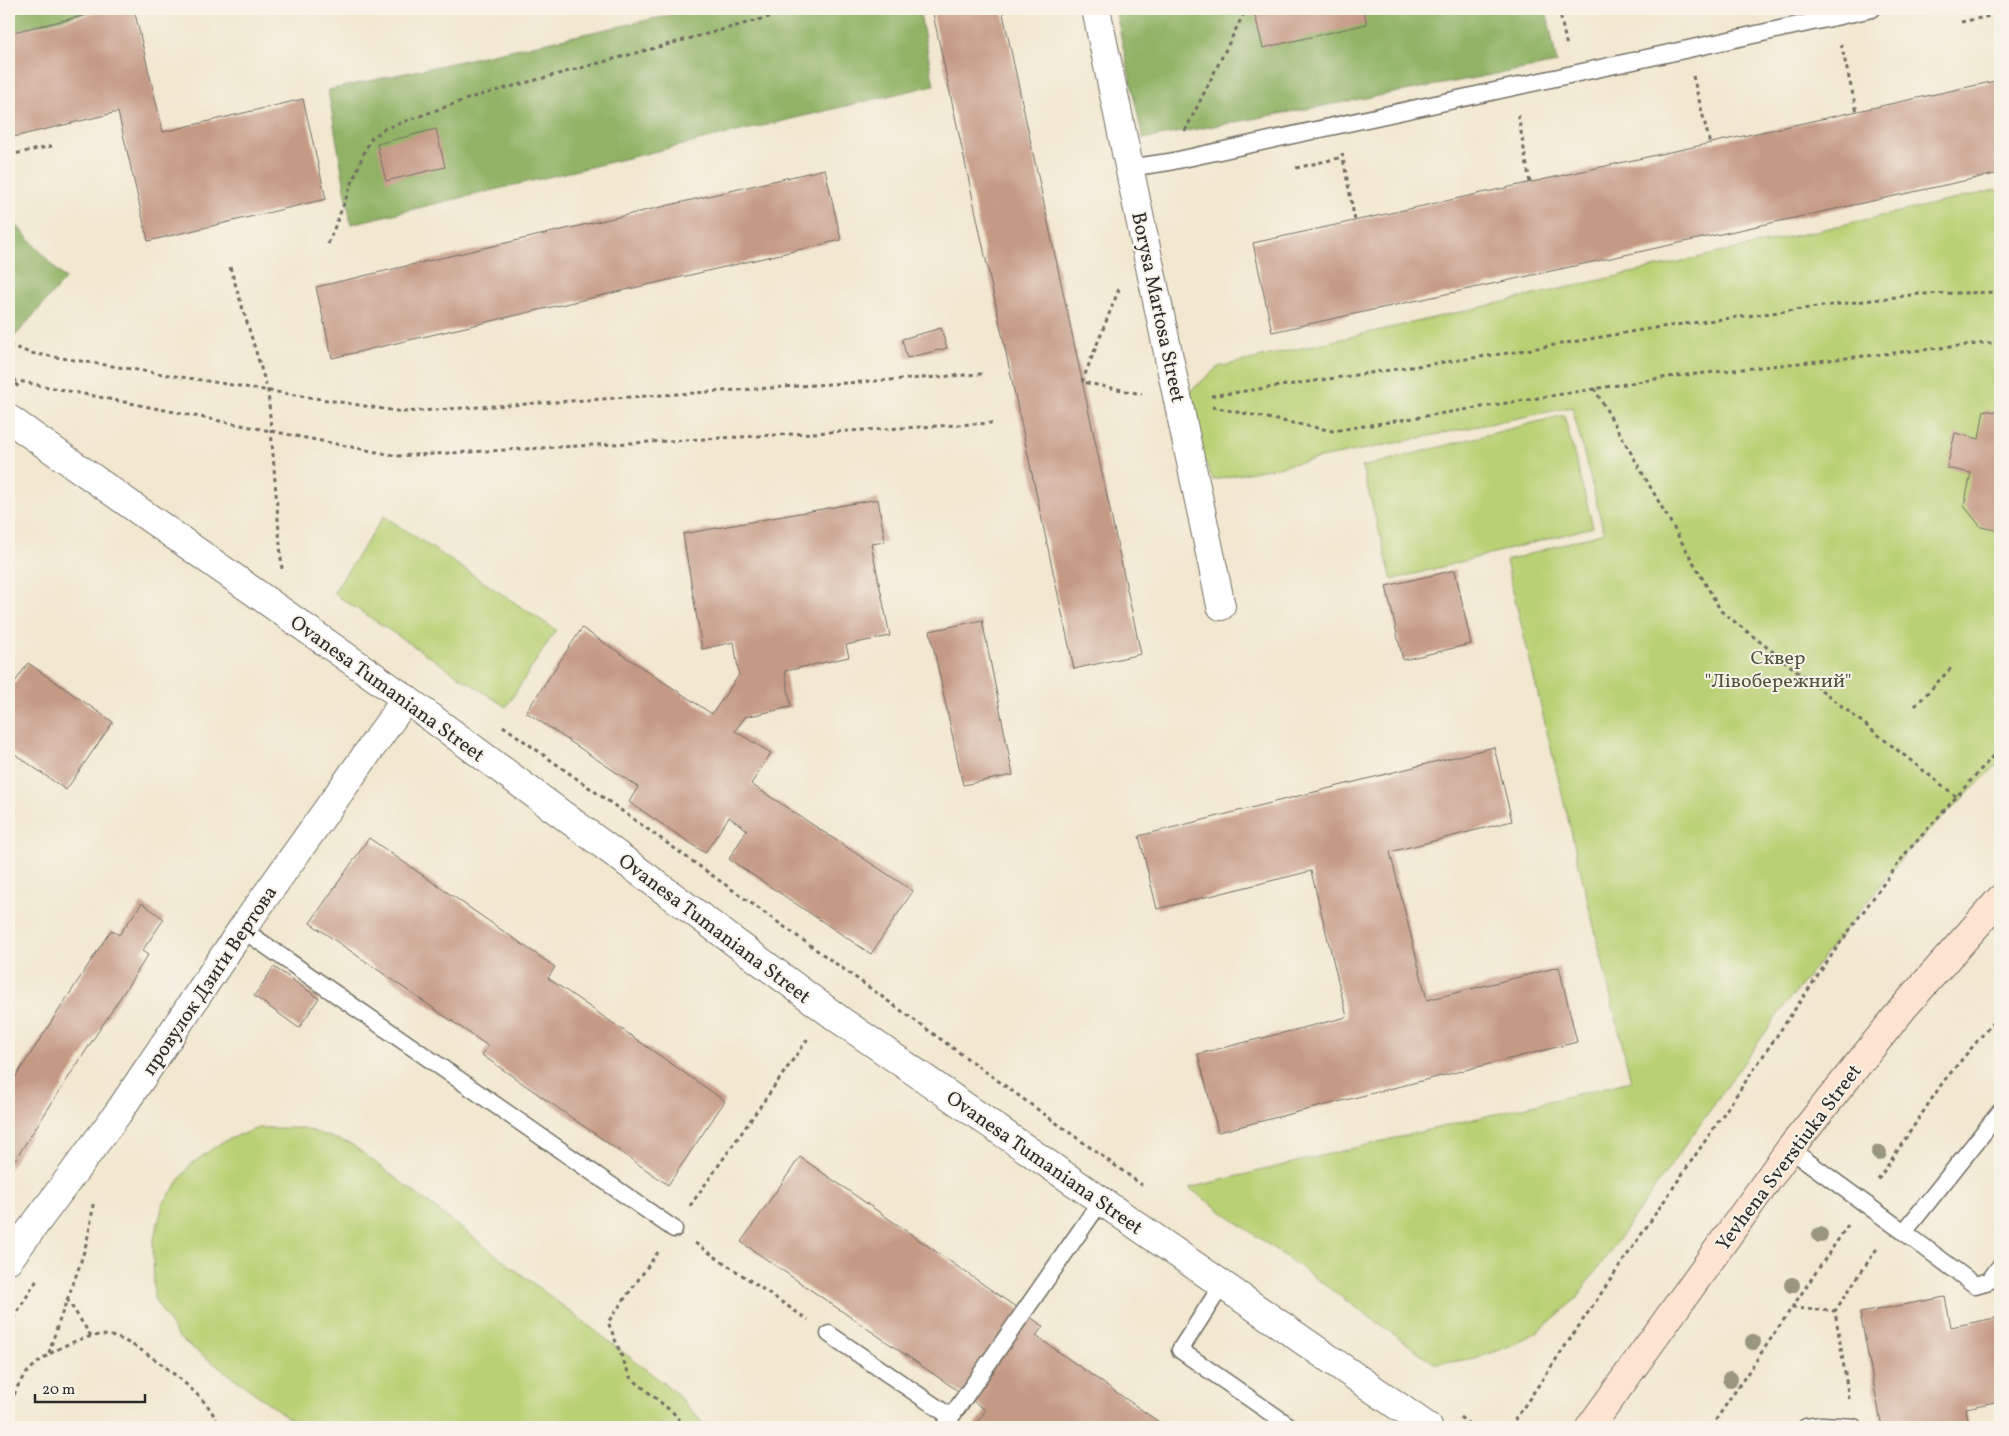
<svg xmlns="http://www.w3.org/2000/svg" width="2009" height="1436" font-family="Vollkorn,serif">
<rect width="100%" height="100%" fill="#f7f3e8"/>
<filter id="ink" filterUnits="userSpaceOnUse"><feTurbulence type="fractalNoise" baseFrequency=".02" numOctaves="2"/><feDisplacementMap in="SourceGraphic" scale="10" xChannelSelector="R" yChannelSelector="G"/><feConvolveMatrix kernelMatrix="1 2 1 2 8 2 1 2 1" color-interpolation-filters="sRGB"/></filter>
<filter id="wash" filterUnits="userSpaceOnUse"><feTurbulence type="fractalNoise" baseFrequency=".0096" numOctaves="4" result="noise"/><feDisplacementMap in="SourceGraphic" scale="20" xChannelSelector="R" yChannelSelector="G"/><feGaussianBlur stdDeviation="1.12" result="paint"/><feColorMatrix in="noise" values="0 0 0 0 0 0 0 0 0 0 0 0 0 0 0 0 0 1.4 0 .05"/><feComposite in="paint" operator="in"/></filter>
<g filter="url(#wash)">
<rect width="100%" height="100%" fill="#f2e7cf"/>
<!-- green -->
<g fill="#b9d175" stroke="#727e50">
<path d="M2000 189V762L1906 853 1782 1009 1576 1299C1562 1310 1549 1324 1534 1333 1504 1352 1469 1362 1434 1363L1189 1188 1631 1081 1506 561 1604 532 1572 407 1213 480 1179 401 1218 367Z"/>
<polygon points="1564,415 1593,527 1392,580 1362,467"/>
<polygon points="384,516 556,630 506,707 333,593"/>
<polygon points="258,1128 303,1128 351,1144 674,1391 706,1427 301,1427 178,1337 154,1298 153,1243 163,1204 190,1165 222,1142"/>
</g>
<!-- forest -->
<g fill="#92b366" stroke="#5e6f48">
<polygon points="9,9 101,9 9,32"/>
<polygon points="698,9 919,9 934,85 351,224 328,90"/>
<polygon points="1115,9 1546,9 1557,63 1143,139"/>
<polygon points="9,217 65,279 16,335 9,331"/>
</g>
<g id="blocks">
<!-- building -->
<g fill="#c59a85">
<polygon points="113,9 134,9 163,132 303,99 326,199 148,241 118,112 9,138 9,33"/>
<polygon points="932,9 1002,9 1141,654 1074,669"/>
<polygon points="1282,9 1363,9 1367,24 1263,48 1255,15"/>
<polygon points="2000,80 2000,173 1272,332 1253,243"/>
<polygon points="436,129 445,167 386,181 377,144"/>
<polygon points="825,169 841,240 332,358 316,287"/>
<polygon points="941,328 947,348 907,358 902,339"/>
<polygon points="1984,410 2000,413 2000,531 1981,527 1964,506 1971,473 1947,468 1955,433 1979,439"/>
<polygon points="878,499 885,542 871,544 890,636 846,645 849,657 785,671 791,707 745,717 735,731 771,753 751,784 913,891 871,954 729,859 747,830 729,817 705,853 629,802 638,787 526,712 582,628 712,714 739,675 734,642 702,649 683,534"/>
<polygon points="1455,570 1471,644 1403,660 1386,586"/>
<polygon points="982,620 1013,775 963,785 930,631"/>
<polygon points="28,663 113,722 66,790 9,750 9,691"/>
<polygon points="1494,747 1512,821 1390,852 1427,1000 1559,967 1577,1042 1218,1132 1198,1054 1347,1017 1311,871 1157,909 1139,836"/>
<polygon points="369,838 555,967 548,978 725,1101 668,1185 482,1055 488,1046 310,923"/>
<polygon points="142,903 164,919 142,951 148,955 9,1169 9,1087 111,930 119,935"/>
<polygon points="274,967 319,998 299,1028 254,996"/>
<polygon points="800,1157 1043,1326 1036,1336 1166,1427 974,1427 986,1410 741,1242"/>
<polygon points="1945,1297 1951,1327 2000,1317 2000,1401 1966,1408 1969,1427 1882,1427 1860,1313"/>
</g>
</g>
</g>
<g filter="url(#ink)">
<use href="#blocks" fill-opacity="0" stroke="#716d64" stroke-width="1"/>
<g fill="none" stroke-linecap="round" stroke-linejoin="round">
<!-- service casing -->
<g stroke="#716d64" stroke-width="19">
<g id="service">
<polyline points="1128,168 1169,162 1872,9"/>
<polyline points="242,929 674,1229"/>
<polyline points="1790,1149 1904,1232 2000,1112"/>
<polyline points="1904,1232 1975,1285 1989,1281 2000,1266"/>
<polyline points="1222,1285 1180,1350 1291,1427"/>
<polyline points="829,1334 951,1417"/>
<polyline points="944,1427 1101,1201"/>
<polyline points="1806,1427 1822,1425 1854,1427"/>
</g>
</g>
<!-- minor casing -->
<g stroke="#716d64" stroke-width="30">
<g id="minor">
<polyline points="1096,9 1221,606"/>
<polyline points="9,419 406,699 840,1020 1428,1427"/>
<polyline points="9,1259 118,1113 242,929 406,699"/>
</g>
</g>
<!-- secondary casing -->
<g stroke="#716d64" stroke-width="30">
<polyline id="secondary" points="1590,1427 1790,1149 1904,1007 2000,899"/>
</g>
<!-- path -->
<g stroke="#716d64" stroke-width="3" stroke-dasharray="4 4" stroke-linecap="butt">
<polyline points="1559,9 1567,47"/>
<polyline points="1961,22 2000,14"/>
<polyline points="1841,44 1857,112"/>
<polyline points="1693,76 1710,144"/>
<polyline points="1518,115 1530,183"/>
<polyline points="1185,131 1246,9"/>
<polyline points="1342,153 1355,221"/>
<polyline points="9,155 52,146"/>
<polyline points="1296,168 1343,157"/>
<polyline points="328,244 363,155 371,139 384,129 473,97 799,9"/>
<polyline points="230,267 268,391 282,570"/>
<polyline points="1119,289 1082,382 1142,394"/>
<polyline points="9,345 30,353 403,412 982,374"/>
<polyline points="9,379 19,387"/>
<polyline points="13,380 397,456 992,423"/>
<polyline points="1594,388 1721,611 1957,797"/>
<polyline points="1211,396 1514,352 1653,328 1919,294 2000,292"/>
<polyline points="1212,407 1333,431 1668,377 1987,343 2000,344"/>
<polyline points="1915,706 1953,666"/>
<polyline points="503,726 870,988 1142,1185"/>
<polyline points="1878,1180 1943,1082 2000,1014"/>
<polyline points="690,1206 809,1037"/>
<polyline points="695,1243 808,1320"/>
<polyline points="658,1252 608,1322 630,1377 677,1416 683,1427"/>
<polyline points="67,1299 91,1336"/>
<polyline points="1792,1308 1835,1311"/>
<polyline points="9,1325 37,1280"/>
<path d="M49 1353C63 1302 89 1257 93 1204"/>
<polyline points="1849,1399 1835,1311 1878,1247"/>
<path d="M9 1410C12 1401 15 1391 20 1382 34 1358 84 1330 111 1336 138 1342 189 1384 207 1405 212 1411 216 1420 221 1427"/>
<polyline points="1460,1417 1473,1427"/>
<polyline points="1510,1427 1838,946 1906,853 2000,748"/>
<polyline points="1711,1427 1848,1225"/>
</g>
<!-- service -->
<use href="#service" stroke="#fff" stroke-width="16"/>
<!-- minor -->
<use href="#minor" stroke="#fff" stroke-width="28"/>
<!-- secondary -->
<use href="#secondary" stroke="#fde4d1" stroke-width="28"/>
</g>
<!-- trees -->
<g fill="#98967f">
<circle cx="1879" cy="1153" r="8"/>
<circle cx="1820" cy="1235" r="8"/>
<circle cx="1792" cy="1285" r="8"/>
<circle cx="1753" cy="1342" r="8"/>
<circle cx="1730" cy="1379" r="8"/>
</g>
</g>
<g text-anchor="middle" stroke-width="4" stroke-linejoin="round" paint-order="stroke">
<!-- street labels -->
<g font-size="20" fill="#2b2b2b" stroke="#f7f3e8">
<text transform="translate(1159 307) rotate(78)" y="7">Borysa Martosa Street</text>
<text transform="translate(388 688) rotate(36)" y="7">Ovanesa Tumaniana Street</text>
<text transform="translate(715 928) rotate(37)" y="7">Ovanesa Tumaniana Street</text>
<text transform="translate(209 980) rotate(-56)" y="7">провулок Дзиґи Вертова</text>
<text transform="translate(1788 1157) rotate(-53)" y="7">Yevhena Sverstiuka Street</text>
<text transform="translate(1045 1162) rotate(35)" y="7">Ovanesa Tumaniana Street</text>
</g>
<!-- park labels -->
<g font-size="20" fill="#4e543e" stroke="#f7f3e8">
<text x="1778" y="664">Сквер<tspan x="1778" dy="23">"Лівобережний"</tspan></text>
</g>
</g>
<!-- margin -->
<rect width="2009" height="1436" fill="none" stroke="#f7f3e8" stroke-width="30"/>
<!-- scale -->
<path d="M35 1394v8h110v-8" fill="none" stroke="#2b2b2b" stroke-width="2.5"/>
<text x="42" y="1394" font-size="15" fill="#2b2b2b" stroke="#f7f3e8" stroke-width="4" paint-order="stroke">20 m</text>
</svg>
